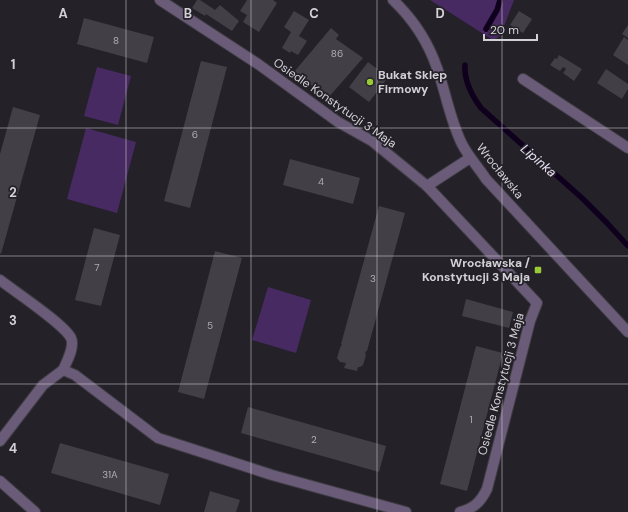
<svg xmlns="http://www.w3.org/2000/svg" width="628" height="512" font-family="'DM Sans',sans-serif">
<rect width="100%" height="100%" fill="#242128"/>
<!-- green -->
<g fill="#482a63">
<polygon points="430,0 514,0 501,34 497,38 493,40"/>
<polygon points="97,67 131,76 118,125 84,116"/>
<polygon points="86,128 136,142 117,213 67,199"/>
<polygon points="268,287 311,300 296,353 252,340"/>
</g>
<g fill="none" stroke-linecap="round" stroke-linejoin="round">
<!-- stream -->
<g stroke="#0f001d" stroke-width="5.5">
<polyline points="486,29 497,10 500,0"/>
<path d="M465 65C464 80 472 96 481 108L582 198 607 223 628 246"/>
</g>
</g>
<!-- building -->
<g fill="#433f47">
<polygon points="197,0 200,0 215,10 220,5 239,21 232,31 206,14 205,16 192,8"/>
<polygon points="247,0 273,0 277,3 259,32 243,22 247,15 240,11"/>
<polygon points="294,11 309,20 299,36 307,41 298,55 291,51 290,53 282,48 291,32 284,27"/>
<polygon points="519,11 532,19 523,33 510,25"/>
<polygon points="84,18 154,37 147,63 77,44"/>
<polygon points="628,25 628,38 622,34"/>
<polygon points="331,28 339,35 336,39 363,58 328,98 294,72"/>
<polygon points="624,37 628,40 628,65 613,55"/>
<polygon points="559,55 582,69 574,81 563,73 566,69 563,67 560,71 550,65 555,58 557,59"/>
<polygon points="201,61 227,67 190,208 164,201"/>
<polygon points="368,62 388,77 381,87 381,92 377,92 369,102 349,87"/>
<polygon points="606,69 628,84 628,89 622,99 597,83"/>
<polygon points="13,107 40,115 1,254 0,253 0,154"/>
<polygon points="290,159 360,178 353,204 283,185"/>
<polygon points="379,206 405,213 367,351 366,351 365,354 366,355 363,365 360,367 358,367 357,371 344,368 346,363 340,362 337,358 340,348 342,344 341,344"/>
<polygon points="94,228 120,235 101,306 75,300"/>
<polygon points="215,251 242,258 204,399 178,392"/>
<polygon points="466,299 513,312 509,328 462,316"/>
<polygon points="476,346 503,353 467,491 440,484"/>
<polygon points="248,407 386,446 379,472 241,433"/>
<polygon points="60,443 169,474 160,505 51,473"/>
<polygon points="210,491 240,500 236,512 204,512"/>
</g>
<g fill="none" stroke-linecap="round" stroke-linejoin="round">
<!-- minor casing -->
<g stroke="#403d44" stroke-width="12">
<g id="minor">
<path d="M160 0 258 64 338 122 372 141 427 186 537 303 530 321 487 489C480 503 474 508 460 512"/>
<path d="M393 0C413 19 428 42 437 68 446 93 450 120 462 144 468 156 478 167 486 179L628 332"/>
<polyline points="523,79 628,148"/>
<polyline points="427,186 470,158"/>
<path d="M0 280C14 291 64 324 71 338 75 347 67 361 63 370"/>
<polyline points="0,441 43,385 63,370 75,375 158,438 272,475 406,512"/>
<polyline points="0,481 35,512"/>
</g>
</g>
<!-- minor -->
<use href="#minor" stroke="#6a5b79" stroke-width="10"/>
</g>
<!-- grid -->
<path fill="none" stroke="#d3d1d6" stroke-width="1" stroke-opacity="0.55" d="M126 0V512M251 0V512M377 0V512M502 0V512M0 128H628M0 256H628M0 384H628"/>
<!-- markers -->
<g fill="#99cb36" stroke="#242128" stroke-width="1.5">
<circle cx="370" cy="82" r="4"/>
<rect x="534" y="266" width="8" height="8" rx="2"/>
</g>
<g text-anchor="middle" stroke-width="3.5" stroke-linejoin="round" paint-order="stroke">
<!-- number labels -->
<g font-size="10" fill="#afacb2">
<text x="116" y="44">8</text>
<text x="337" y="57">86</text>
<text x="195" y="138">6</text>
<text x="321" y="185">4</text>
<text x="97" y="271">7</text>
<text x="373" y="282">3</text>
<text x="210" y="329">5</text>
<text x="471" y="423">1</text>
<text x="314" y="443">2</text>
<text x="110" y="478">31A</text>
</g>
<!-- poi labels -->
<g font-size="12" font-weight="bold" fill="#d3d1d6" stroke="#242128" text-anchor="start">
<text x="378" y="79">Bukat Sklep<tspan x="378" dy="14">Firmowy</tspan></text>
<text x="530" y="267" text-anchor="end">Wrocławska /<tspan x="530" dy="14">Konstytucji 3 Maja</tspan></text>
</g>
<!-- street labels -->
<g font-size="12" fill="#d3d1d6" stroke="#242128">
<text transform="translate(335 103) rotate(35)" y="4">Osiedle Konstytucji 3 Maja</text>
<text transform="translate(500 171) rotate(51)" y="4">Wrocławska</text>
<text transform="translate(501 384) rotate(-75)" y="4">Osiedle Konstytucji 3 Maja</text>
</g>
<!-- water labels -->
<g font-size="13" font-style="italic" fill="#e7def2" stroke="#242128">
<text transform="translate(539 160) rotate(41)" y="5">Lipinka</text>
</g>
</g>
<g font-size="13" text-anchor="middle" font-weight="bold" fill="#d3d1d6" stroke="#242128" stroke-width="3.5" stroke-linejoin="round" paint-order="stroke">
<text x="63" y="18">A</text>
<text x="188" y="18">B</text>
<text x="314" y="18">C</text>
<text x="440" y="18">D</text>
<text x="13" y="69">1</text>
<text x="13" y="197">2</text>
<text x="13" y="325">3</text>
<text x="13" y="453">4</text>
</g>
<!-- scale -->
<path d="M484 34v6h53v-6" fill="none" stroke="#d3d1d6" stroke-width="2"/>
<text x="490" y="34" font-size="12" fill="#d3d1d6" stroke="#242128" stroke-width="3" paint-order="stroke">20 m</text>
</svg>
